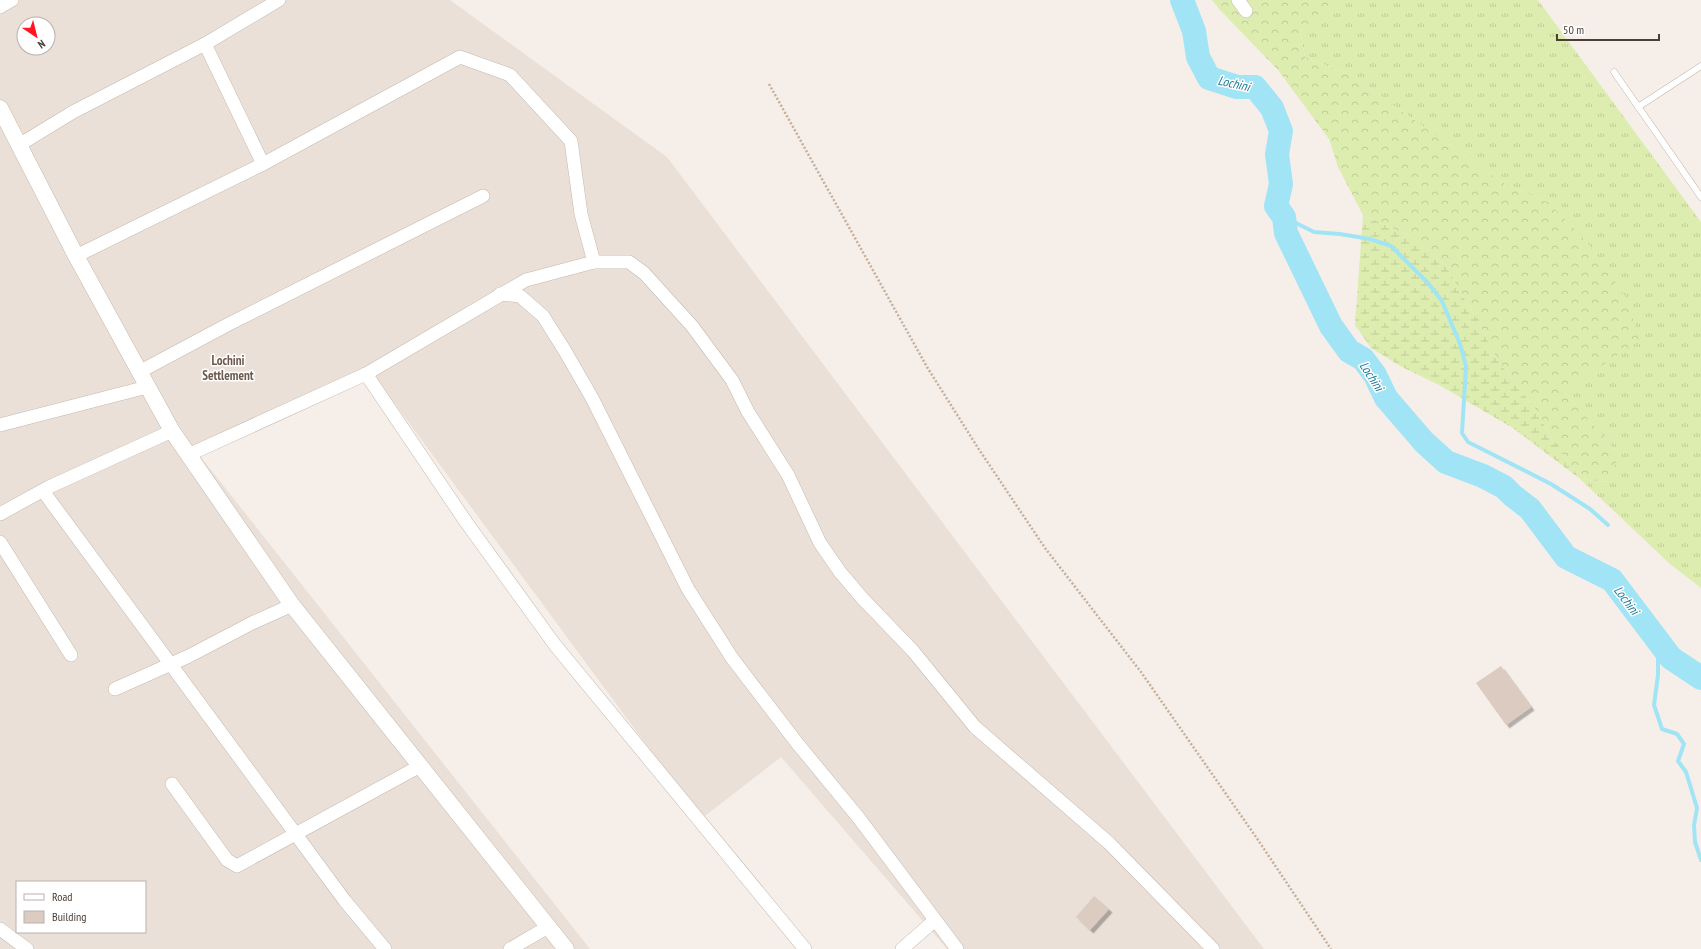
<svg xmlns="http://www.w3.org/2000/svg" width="1701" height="949" font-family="'PT Sans Narrow',sans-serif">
<defs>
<pattern id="grass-tufts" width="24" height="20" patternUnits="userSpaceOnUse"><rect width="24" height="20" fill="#ddedaf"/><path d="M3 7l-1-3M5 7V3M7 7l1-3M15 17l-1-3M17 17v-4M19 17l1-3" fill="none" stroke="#bfcc97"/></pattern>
<pattern id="forest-crowns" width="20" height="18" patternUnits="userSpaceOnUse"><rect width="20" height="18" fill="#ddedaf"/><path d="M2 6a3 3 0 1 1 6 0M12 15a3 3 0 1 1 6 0" fill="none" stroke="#bfcc97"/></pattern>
<pattern id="wetland-marsh" width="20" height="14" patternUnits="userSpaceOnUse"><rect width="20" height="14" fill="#ddedaf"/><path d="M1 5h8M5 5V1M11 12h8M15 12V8" fill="none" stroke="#bfcc97"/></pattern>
<filter id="shadow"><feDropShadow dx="3.5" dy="3.5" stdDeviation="0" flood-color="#0004"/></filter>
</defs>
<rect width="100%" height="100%" fill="#f6efe9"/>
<!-- residential -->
<path fill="#eae0d7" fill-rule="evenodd" d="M0 0H450L667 157 1264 949H947L781 757 701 819 367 366 200 456 590 949H0ZM24 24H48V48H24ZM17 882H145V932H17Z"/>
<!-- grass -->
<polygon fill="url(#grass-tufts)" points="1335,0 1538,0 1701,222 1701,588 1670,564 1580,479 1608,482 1619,455 1564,391 1548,202 1505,184 1352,76 1305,57 1300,31"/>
<!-- forest -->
<polygon fill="url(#forest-crowns)" points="1212,0 1335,0 1300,31 1305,57 1352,76 1505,184 1548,202 1587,242 1625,296 1640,340 1564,391 1619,455 1609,482 1580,479 1552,439 1534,407 1498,361 1482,329 1445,265 1414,238 1363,215 1338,167 1329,139 1278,70 1220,10"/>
<!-- wetland -->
<polygon fill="url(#wetland-marsh)" points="1363,215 1414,238 1445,265 1482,329 1498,361 1534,407 1552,439 1580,479 1513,428 1439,385 1402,367 1371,348 1355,325"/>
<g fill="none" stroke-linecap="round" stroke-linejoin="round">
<!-- stream -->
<g stroke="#a1e4f6" stroke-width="4">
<polyline points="1284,217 1314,232 1340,234 1370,239 1391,246 1428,283 1442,301 1460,344 1466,366 1462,433 1468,442 1551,484 1590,509 1608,525"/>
<polyline points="1658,640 1658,675 1654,705 1662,729 1677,734 1684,744 1678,761 1686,772 1697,808 1694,825 1695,842 1701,860"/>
</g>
<!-- river -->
<polyline stroke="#a1e4f6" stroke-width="24" points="1182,0 1194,31 1198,57 1209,78 1237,87 1255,87 1272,108 1281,131 1277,154 1281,184 1276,206 1284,217 1286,233 1331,326 1349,351 1363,359 1375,375 1386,398 1424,442 1446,462 1483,476 1504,487 1512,495 1530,509 1566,557 1612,580 1671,658 1701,678"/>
</g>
<!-- building -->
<g fill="#dbcbc0" filter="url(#shadow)">
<polygon points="1501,666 1531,707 1506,725 1476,683"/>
<polygon points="1094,896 1109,909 1090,930 1076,917"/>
</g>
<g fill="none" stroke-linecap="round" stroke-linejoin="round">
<!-- service casing -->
<g stroke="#c5b8ad" stroke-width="7">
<g id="service">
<polyline points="1614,72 1701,197"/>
<polyline points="1638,107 1701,66"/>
</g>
</g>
<!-- minor casing -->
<g stroke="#c5b8ad" stroke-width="14">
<g id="minor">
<polyline points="1238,0 1246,11"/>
<polyline points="0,7 12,0"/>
<polyline points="205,44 263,164"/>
<polyline points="19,145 73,112 205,44 279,0"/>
<polyline points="76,256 263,164 460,57 510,75 571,141 581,214 594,262"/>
<polyline points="500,294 520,296 543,316 565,351 592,398 688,589 732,658 797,743 858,817 957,949"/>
<polyline points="139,372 227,325 483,196"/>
<polyline points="366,374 466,522 555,645 805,949"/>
<polyline points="0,425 147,387"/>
<polyline points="188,455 366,374 526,280 594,262 629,262 644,273 692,326 732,380 748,412 788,475 820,543 840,572 863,599 913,651 975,727 1109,843 1213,949"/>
<polyline points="43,491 345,901 385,949"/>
<polyline points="0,514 49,487 172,431"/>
<polyline points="0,542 71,655"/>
<polyline points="115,689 189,656 252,623 292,605"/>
<polyline points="172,784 227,860 237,866 420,766"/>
<polyline points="0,929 27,949"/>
<polyline points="510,949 548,927"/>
<polyline points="902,949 935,920"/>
</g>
</g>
<!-- tertiary casing -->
<g stroke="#c5b8ad" stroke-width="17">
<polyline id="tertiary" points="0,108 76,256 172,431 292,605 566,949"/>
</g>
<!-- path -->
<polyline stroke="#c5ae9b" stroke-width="2.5" stroke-dasharray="2 2" stroke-linecap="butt" points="769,84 927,367 978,448 1045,548 1141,672 1256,837 1331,949"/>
<!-- service -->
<use href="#service" stroke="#fff" stroke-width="6"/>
<!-- minor -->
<use href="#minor" stroke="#fff" stroke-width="13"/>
<!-- tertiary -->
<use href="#tertiary" stroke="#fff" stroke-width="16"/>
</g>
<g text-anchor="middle" stroke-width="3" stroke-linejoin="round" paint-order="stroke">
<!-- water labels -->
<g font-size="13" font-style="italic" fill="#217a94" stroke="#fff">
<text transform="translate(1234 83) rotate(12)" y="5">Lochini</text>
<text transform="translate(1372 376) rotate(57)" y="5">Lochini</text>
<text transform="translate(1627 600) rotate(53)" y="5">Lochini</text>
</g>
<!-- neighbourhood labels -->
<g font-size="13" font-weight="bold" fill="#6e5a4d" stroke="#fff">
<text x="228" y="365">Lochini<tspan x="228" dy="15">Settlement</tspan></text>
</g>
</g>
<!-- legend -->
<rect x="16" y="881" width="130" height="52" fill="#ffffff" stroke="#b7b2af"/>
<rect x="24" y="894" width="20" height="6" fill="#ffffff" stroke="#b7b2af"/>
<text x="52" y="901" font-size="12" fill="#4a3e36">Road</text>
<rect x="24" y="911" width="20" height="12" fill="#dbcbc0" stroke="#b7b2af"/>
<text x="52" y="921" font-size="12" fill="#4a3e36">Building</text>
<!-- north arrow -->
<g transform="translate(36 36) rotate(145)"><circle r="19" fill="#ffffff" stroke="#b7b2af"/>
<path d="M0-3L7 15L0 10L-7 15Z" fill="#ff1622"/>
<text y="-6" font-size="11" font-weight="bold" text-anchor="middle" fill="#4a3e36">N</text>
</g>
<!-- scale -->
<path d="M1557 34v6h102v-6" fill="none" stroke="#4a3e36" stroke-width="2"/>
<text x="1563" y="34" font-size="12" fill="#4a3e36" stroke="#ffffff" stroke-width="3" paint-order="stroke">50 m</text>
</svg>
